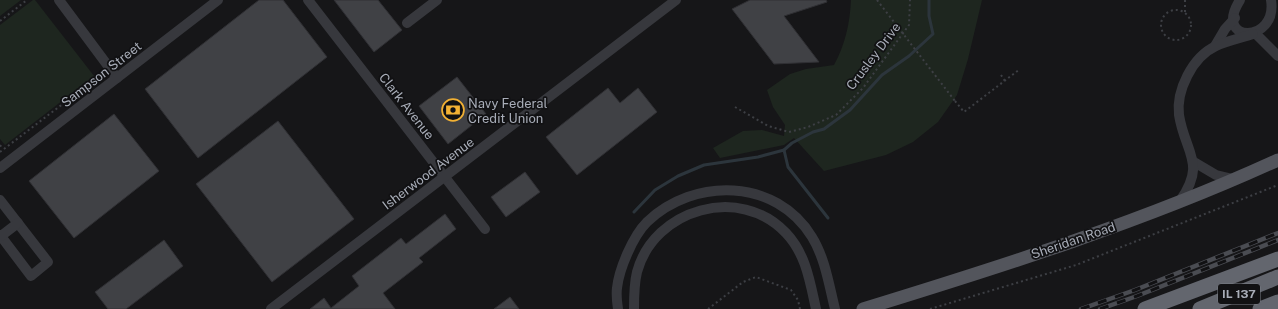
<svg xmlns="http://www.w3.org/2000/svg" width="1278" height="309" font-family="'Public Sans',sans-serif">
<rect width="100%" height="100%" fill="#161618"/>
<!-- green -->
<g fill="#1e261f">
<polygon points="0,0 21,0 0,16"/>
<polygon points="33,0 35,0 94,76 5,145 0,139 0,25"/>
<path d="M851 0H982L968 59 957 95 938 122 913 142 886 155 824 171 794 138 784 145 720 158 713 148 743 131 762 130 784 136 785 125 773 107 767 90 790 74 806 69 834 65C845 45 850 23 851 0Z"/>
</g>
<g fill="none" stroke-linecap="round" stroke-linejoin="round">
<!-- stream -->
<g stroke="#2c353c" stroke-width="3">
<polyline points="784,150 788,167 828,218"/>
<polyline points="634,212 655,190 678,176 704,165 758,157 784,150 792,143 813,132 824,129 850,110 882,75 909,56 933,34 929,16 929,0"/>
</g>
</g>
<!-- building -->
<g fill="#404145" stroke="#303034">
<polygon points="259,0 283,0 327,57 198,158 145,89"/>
<polygon points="334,0 378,0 402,30 374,52"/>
<polygon points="750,0 826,0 827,2 784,16 819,62 774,64 732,9"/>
<polygon points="457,77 486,114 448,144 419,106"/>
<polygon points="608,88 620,103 638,88 657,112 577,175 546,137"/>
<polygon points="114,114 159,171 74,238 29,181"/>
<polygon points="278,121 354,219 272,282 196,184"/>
<polygon points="525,172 540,192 506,217 491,197"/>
<polygon points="445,214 456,229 419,258 423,262 383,293 395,309 310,309 324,298 331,308 359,286 352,276 401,238 406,244"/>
<polygon points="164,240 183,266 126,309 108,309 95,292"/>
<polygon points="510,297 519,309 494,309"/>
</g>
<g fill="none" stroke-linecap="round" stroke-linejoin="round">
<!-- path -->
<g stroke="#3d3f44" stroke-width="2" stroke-dasharray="2 3" stroke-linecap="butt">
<polyline points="1185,0 1185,14"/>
<circle cx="1176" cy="25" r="15"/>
<polyline points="0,21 27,0"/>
<polyline points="1001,75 1005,81"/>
<polyline points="955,101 964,112 1020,69"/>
<polyline points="735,107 768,126 789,132 808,127 836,115 863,88 909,25 910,0"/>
<polyline points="0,145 3,149"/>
<polyline points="0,152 98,77"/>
<polyline points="708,309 743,282 756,277 791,290 798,300 800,309"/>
<polyline points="930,309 1076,265 1278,185"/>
</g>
<!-- minor -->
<g stroke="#37383d" stroke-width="10">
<polyline points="59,0 117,78"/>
<polyline points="308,0 485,229"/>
<path d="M1240 0C1212 44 1278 44 1271 0"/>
<polyline points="407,23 437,0"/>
<polyline points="1256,34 1278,56"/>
<polyline points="1215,46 1225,29 1235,18"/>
<polyline points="1194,162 1216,175 1233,179"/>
<polyline points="0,168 218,0"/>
<polyline points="0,200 48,262 31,276 0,235"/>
<path d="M1180 201C1207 163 1185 153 1179 115 1176 91 1192 57 1216 46 1227 41 1241 38 1253 34"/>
<polyline points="1,236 18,223"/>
<polyline points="271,309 676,0"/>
<path d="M618 309C617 302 616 295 617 288 619 269 633 236 647 222 694 177 776 178 812 237 825 258 829 285 835 309"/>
<path d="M634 309C634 297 634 284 637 272 654 209 740 184 786 233 806 254 810 282 816 309"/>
</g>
<!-- major -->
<path stroke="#53555c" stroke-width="13" d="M863 309C1003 266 1145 221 1278 160"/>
<!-- highway -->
<g stroke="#63666e" stroke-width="15">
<polyline points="1145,309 1278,259"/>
<polyline points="1200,309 1278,277"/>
<polyline points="1260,309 1278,302"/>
</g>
<!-- rail casing -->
<g stroke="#4a4c52" stroke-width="4.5">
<g id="rail">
<polyline points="1081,309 1135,290 1278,233"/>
<polyline points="1100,309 1137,296 1278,240"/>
</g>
</g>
<!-- rail -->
<use href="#rail" stroke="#111113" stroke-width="3" stroke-dasharray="9" stroke-linecap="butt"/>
<!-- path-bridge -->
<polyline stroke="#3d3f44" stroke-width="2" stroke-dasharray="2 3" stroke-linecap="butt" points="877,0 955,101"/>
</g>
<!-- icons -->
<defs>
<g id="bank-ring" transform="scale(1.15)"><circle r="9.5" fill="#111113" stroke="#f2b134" stroke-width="1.5"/><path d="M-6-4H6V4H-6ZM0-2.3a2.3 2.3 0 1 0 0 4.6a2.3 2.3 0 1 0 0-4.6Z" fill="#f2b134"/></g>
</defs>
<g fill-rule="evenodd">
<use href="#bank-ring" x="453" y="110"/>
</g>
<g text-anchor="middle" stroke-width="3.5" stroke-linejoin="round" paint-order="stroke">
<!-- shield labels -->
<rect fill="#111113" stroke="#7b7e86" stroke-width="1" x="1218" y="284" width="42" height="20" rx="3"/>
<g font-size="12" font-weight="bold" fill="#a8adb8">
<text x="1239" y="298">IL 137</text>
</g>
<!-- street labels -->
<g font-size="13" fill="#a8adb8" stroke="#111113">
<text transform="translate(873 56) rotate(-53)" y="5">Crusley Drive</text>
<text transform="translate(101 74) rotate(-38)" y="5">Sampson Street</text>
<text transform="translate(407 106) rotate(52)" y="5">Clark Avenue</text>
<text transform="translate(428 173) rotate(-37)" y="5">Isherwood Avenue</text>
<text transform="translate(1073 240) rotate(-19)" y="5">Sheridan Road</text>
</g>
<!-- poi labels -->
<g font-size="13" fill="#a8adb8" stroke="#111113" text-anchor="start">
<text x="468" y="108">Navy Federal<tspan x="468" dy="15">Credit Union</tspan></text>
</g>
</g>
</svg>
